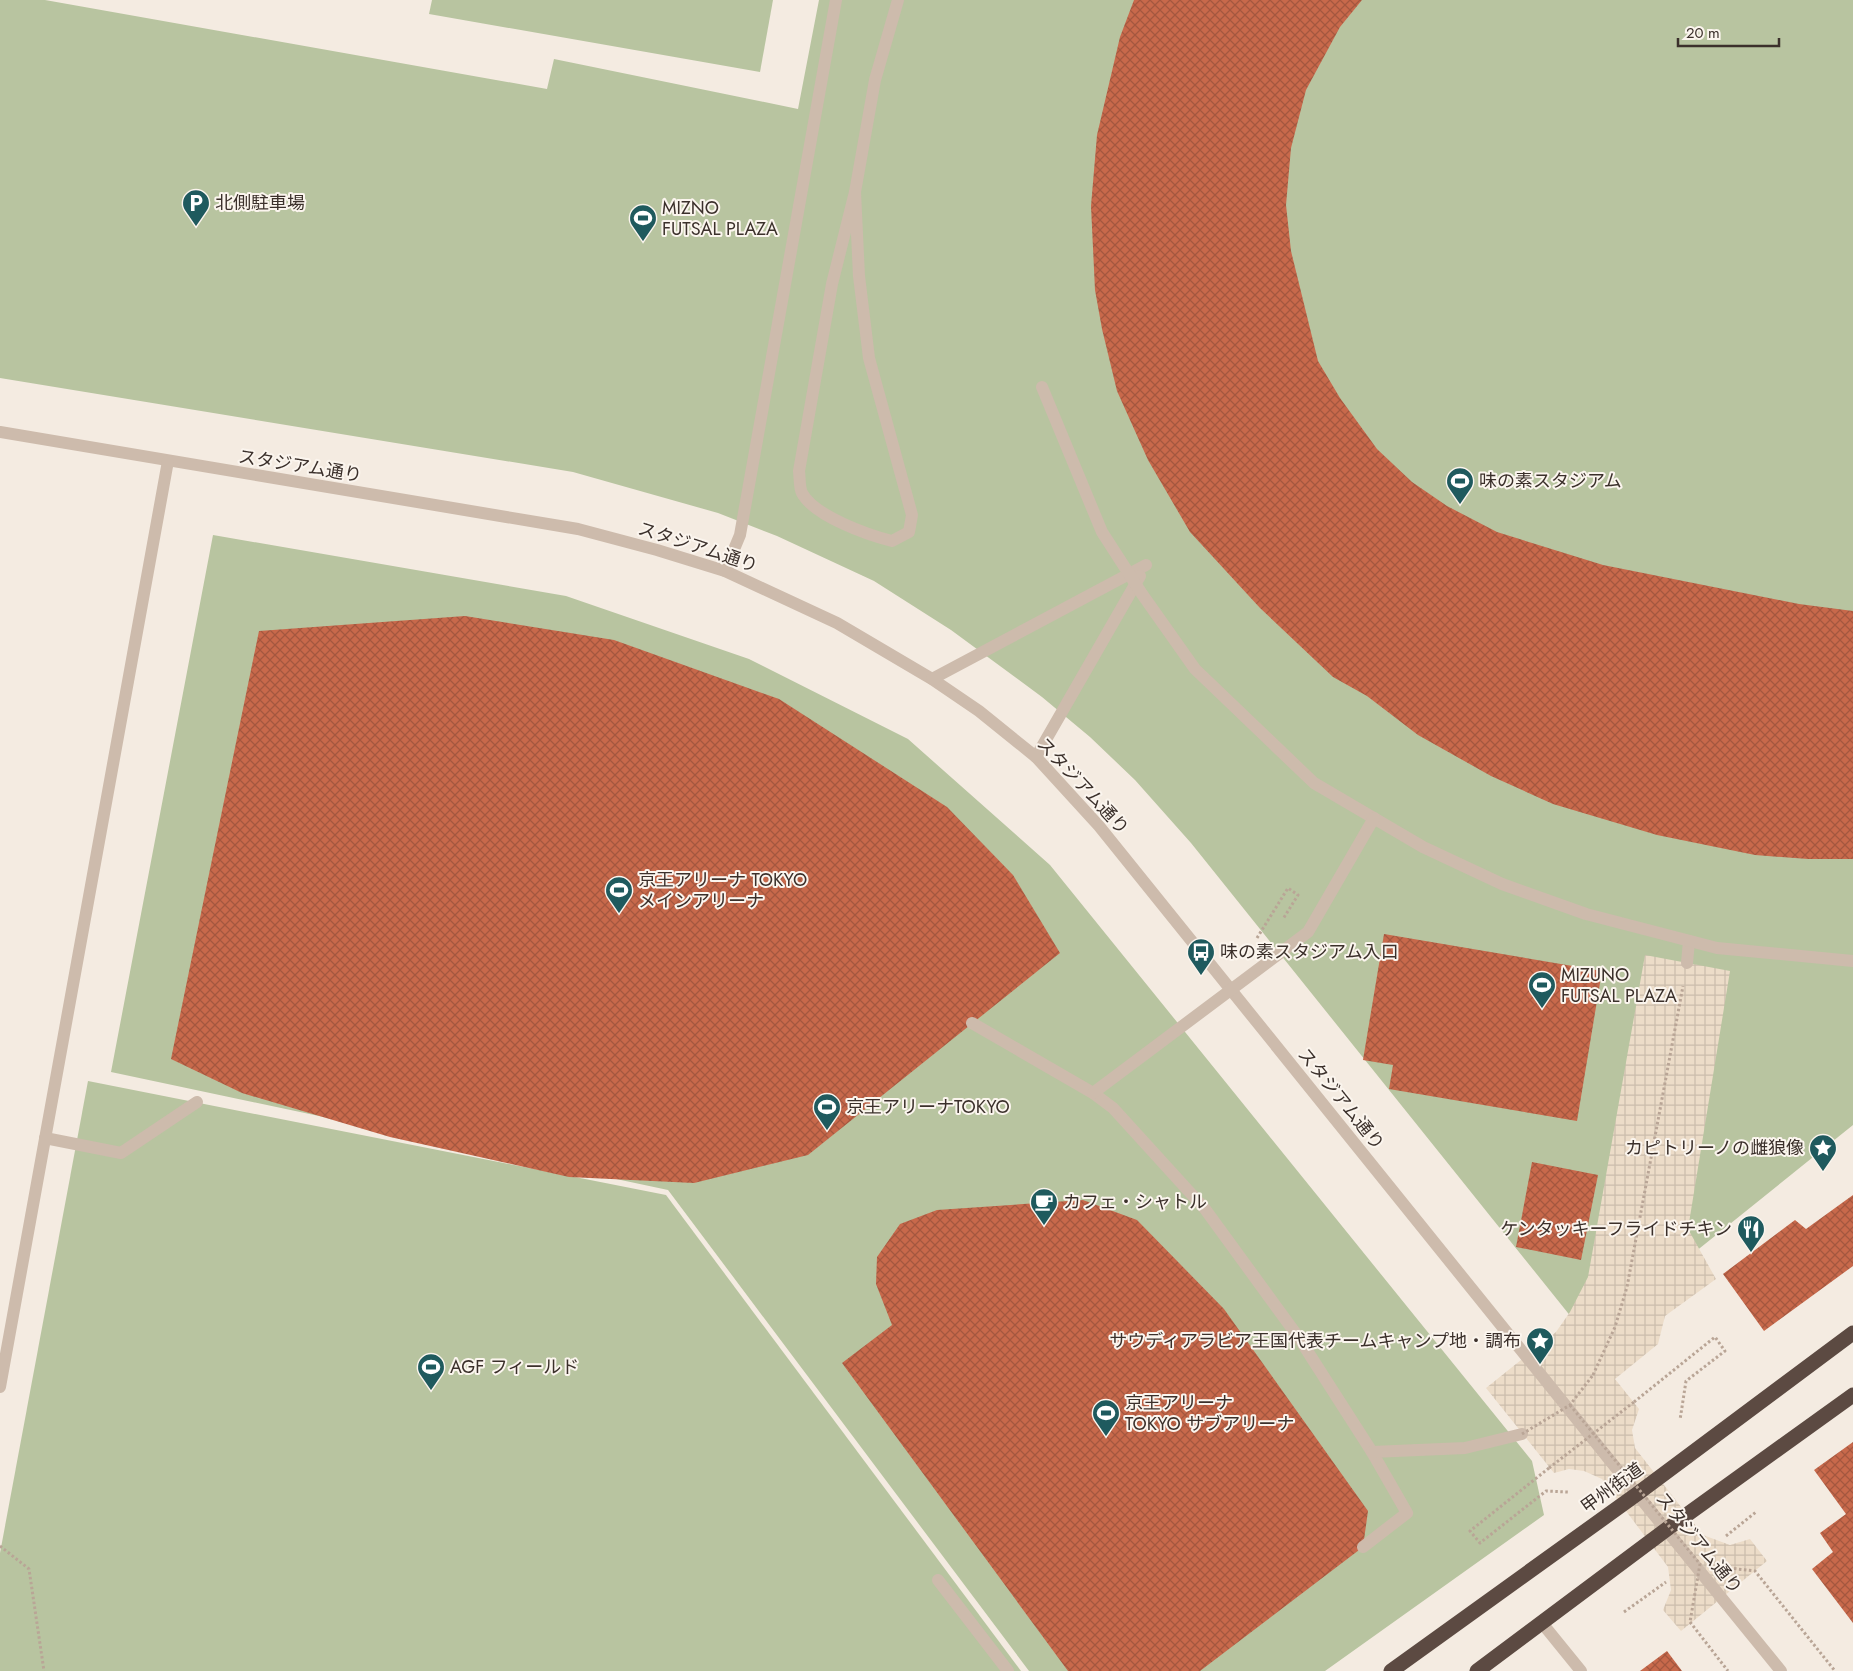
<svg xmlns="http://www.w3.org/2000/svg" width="1853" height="1671" font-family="Jost,'Noto Sans JP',sans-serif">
<defs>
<pattern id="plaza-grid" width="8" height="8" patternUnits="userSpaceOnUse" patternTransform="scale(1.25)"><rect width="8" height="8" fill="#ecdcc8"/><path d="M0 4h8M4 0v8" fill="none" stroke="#cbbdac"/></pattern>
<pattern id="building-cross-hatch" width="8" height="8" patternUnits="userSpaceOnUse" patternTransform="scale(1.25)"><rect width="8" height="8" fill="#c8694b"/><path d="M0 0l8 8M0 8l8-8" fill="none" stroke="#a4573f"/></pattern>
</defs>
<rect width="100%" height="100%" fill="#f4ebe1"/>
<!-- garden -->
<g fill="#b8c4a0">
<polygon points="0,0 45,0 547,89 554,59 798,109 819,0 1853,0 1853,1125 1588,1338 1191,843 1135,780 1090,737 1042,697 951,630 874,581 777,536 718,513 573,472 0,378"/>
<polygon points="432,0 773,0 760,72 429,14"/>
<polygon points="213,535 566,596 749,659 908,739 1050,865 1532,1461 1544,1515 1325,1671 1029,1671 668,1190 111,1072"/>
<polygon points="88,1081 666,1195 1021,1671 0,1671 0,1553"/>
</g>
<!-- plaza -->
<polygon fill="url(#plaza-grid)" points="1645,955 1730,971 1688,1229 1716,1279 1665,1316 1658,1344 1615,1379 1639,1409 1632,1430 1635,1448 1703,1535 1730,1545 1750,1539 1767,1561 1681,1631 1663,1610 1671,1590 1668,1567 1602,1479 1584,1471 1569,1469 1554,1473 1486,1388 1556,1332 1570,1312 1588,1277"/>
<!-- building -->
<g fill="url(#building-cross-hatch)">
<polygon points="1134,0 1362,0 1340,27 1306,90 1291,148 1286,205 1291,251 1318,361 1340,398 1377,449 1412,482 1447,506 1497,532 1603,565 1799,604 1853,611 1853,859 1808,859 1755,855 1657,835 1553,804 1491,776 1418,735 1367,696 1333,677 1260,608 1190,532 1148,460 1117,391 1102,329 1095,290 1091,206 1097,135 1120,37"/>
<polygon points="465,616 614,640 779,699 947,807 1013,875 1060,953 808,1155 694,1183 569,1177 390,1137 242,1093 171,1059 259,631"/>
<polygon points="1384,934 1602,971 1577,1121 1389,1089 1393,1065 1363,1060"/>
<polygon points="1532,1162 1598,1175 1581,1260 1516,1247"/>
<polygon points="1853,1195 1853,1266 1764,1331 1723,1274 1795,1220 1806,1229"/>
<polygon points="1083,1200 1137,1220 1224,1309 1368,1511 1363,1547 1200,1671 1068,1671 842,1363 892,1325 876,1284 877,1257 900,1224 937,1210"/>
<polygon points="1853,1442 1853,1623 1812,1569 1833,1552 1820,1533 1846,1514 1814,1470"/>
<polygon points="1667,1651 1682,1671 1640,1671"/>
</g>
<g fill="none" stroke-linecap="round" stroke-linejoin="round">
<!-- path -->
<g stroke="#b9a596" stroke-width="3" stroke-dasharray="2.5 2.5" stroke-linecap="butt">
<polyline points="1257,938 1288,888 1298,895 1283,919"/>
<polyline points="1593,1375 1615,1327 1627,1287 1683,986"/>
<polyline points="1634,1402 1715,1337 1725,1351 1686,1381 1680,1420"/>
<polyline points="1549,1468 1470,1531 1480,1543 1546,1491 1568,1492"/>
<polyline points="1726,1536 1756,1512"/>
<polyline points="0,1546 29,1569 44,1671"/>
<polyline points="1729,1568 1755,1571 1835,1671"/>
<polyline points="1624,1612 1666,1582"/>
<polyline points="1690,1622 1728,1671"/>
</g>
<!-- minor -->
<g stroke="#cdbbac" stroke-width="12">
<path d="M855 192 859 276 869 358 912 515 909 532 892 541C868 535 814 516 802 493 799 487 800 477 799 471L832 284 855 192 875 80 898 0"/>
<polyline points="0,432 578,529 657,550 725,571 837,623 932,679 979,711 1036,757 1099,826 1637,1494 1781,1671"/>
<polyline points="725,571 740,535 836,0"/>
<polyline points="932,679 1146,565"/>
<polyline points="1036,757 1140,576"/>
<polyline points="1687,963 1689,941"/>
<polyline points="972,1023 1093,1093 1113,1108 1205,1209 1299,1338 1372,1452 1407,1513 1363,1547"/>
<polyline points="45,1138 121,1153 197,1102"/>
<polyline points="0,1387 168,461"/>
<polyline points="1372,1452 1465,1448 1522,1434"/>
<polyline points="938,1580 1008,1671"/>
<polyline points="1542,1623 1581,1671"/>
</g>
<!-- highway -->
<g stroke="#5c4a42" stroke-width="15">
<polyline points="1391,1671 1637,1494 1853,1333"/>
<polyline points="1477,1671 1667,1529 1853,1395"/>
</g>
<!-- path-bridge -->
<g stroke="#b9a596" stroke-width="3" stroke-dasharray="2.5 2.5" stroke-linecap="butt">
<polyline points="1570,1405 1700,1564 1690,1622"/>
<polyline points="1522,1434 1570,1405 1593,1375"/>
<polyline points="1549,1468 1634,1402"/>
</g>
<!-- minor-bridge -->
<g stroke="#cdbbac" stroke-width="12">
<polyline points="1042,387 1102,532 1142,594 1195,669 1314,783 1423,847 1502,884 1586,914 1717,948 1853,961"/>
<polyline points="1093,1093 1308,932 1374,818"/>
</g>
</g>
<!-- icons -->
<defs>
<g id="parking-pin" transform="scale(1.4375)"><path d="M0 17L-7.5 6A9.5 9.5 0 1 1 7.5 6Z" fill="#1f5a5e" stroke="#fbf5ee"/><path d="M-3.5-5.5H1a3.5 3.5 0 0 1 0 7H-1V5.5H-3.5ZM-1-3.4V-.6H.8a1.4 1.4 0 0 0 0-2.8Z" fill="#fff"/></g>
<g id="stadium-pin" transform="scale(1.4375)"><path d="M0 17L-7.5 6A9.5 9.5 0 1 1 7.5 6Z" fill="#1f5a5e" stroke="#fbf5ee"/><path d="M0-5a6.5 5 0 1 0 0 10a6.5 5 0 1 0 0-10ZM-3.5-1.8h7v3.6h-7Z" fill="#fff"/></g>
<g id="bus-pin" transform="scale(1.4375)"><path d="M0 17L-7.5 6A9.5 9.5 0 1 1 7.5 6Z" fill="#1f5a5e" stroke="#fbf5ee"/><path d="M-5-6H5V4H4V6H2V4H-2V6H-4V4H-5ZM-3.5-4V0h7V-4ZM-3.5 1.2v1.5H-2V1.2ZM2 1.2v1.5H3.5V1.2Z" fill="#fff"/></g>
<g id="sight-pin" transform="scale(1.4375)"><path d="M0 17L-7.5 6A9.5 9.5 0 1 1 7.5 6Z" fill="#1f5a5e" stroke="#fbf5ee"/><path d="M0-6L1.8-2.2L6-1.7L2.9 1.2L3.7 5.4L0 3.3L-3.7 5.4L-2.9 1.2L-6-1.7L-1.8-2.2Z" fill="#fff"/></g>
<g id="cafe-pin" transform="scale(1.4375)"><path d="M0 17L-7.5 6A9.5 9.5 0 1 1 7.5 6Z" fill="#1f5a5e" stroke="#fbf5ee"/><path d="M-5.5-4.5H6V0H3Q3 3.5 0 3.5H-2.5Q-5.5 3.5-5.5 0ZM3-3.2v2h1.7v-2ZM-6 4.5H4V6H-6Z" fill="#fff"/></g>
<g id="restaurant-pin" transform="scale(1.4375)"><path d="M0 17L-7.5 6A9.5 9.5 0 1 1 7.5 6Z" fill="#1f5a5e" stroke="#fbf5ee"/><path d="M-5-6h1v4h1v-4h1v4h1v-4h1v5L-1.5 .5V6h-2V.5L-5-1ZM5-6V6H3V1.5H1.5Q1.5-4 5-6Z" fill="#fff"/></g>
</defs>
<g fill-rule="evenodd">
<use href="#parking-pin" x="196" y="203"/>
<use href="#stadium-pin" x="643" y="218"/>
<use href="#stadium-pin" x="1460" y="481"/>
<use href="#stadium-pin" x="619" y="890"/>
<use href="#bus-pin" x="1201" y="952"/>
<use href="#stadium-pin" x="1542" y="985"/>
<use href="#stadium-pin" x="827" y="1107"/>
<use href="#sight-pin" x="1823" y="1148"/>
<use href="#cafe-pin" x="1044" y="1202"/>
<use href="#restaurant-pin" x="1751" y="1229"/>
<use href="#sight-pin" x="1540" y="1341"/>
<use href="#stadium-pin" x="431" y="1367"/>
<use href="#stadium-pin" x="1106" y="1413"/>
</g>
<g text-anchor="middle" stroke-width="4" stroke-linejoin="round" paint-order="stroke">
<!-- poi labels -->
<g font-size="18" fill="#3b302b" stroke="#fbf5ee" text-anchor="start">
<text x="215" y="209">北側駐車場</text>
<text x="662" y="214">MIZNO<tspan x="662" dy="21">FUTSAL PLAZA</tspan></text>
<text x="1479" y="487">味の素スタジアム</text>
<text x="638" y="886">京王アリーナ TOKYO<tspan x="638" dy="21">メインアリーナ</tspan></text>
<text x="1220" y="958">味の素スタジアム入口</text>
<text x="1561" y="981">MIZUNO<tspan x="1561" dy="21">FUTSAL PLAZA</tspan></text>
<text x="846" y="1113">京王アリーナTOKYO</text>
<text x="1804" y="1154" text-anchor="end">カピトリーノの雌狼像</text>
<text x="1063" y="1208">カフェ・シャトル</text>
<text x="1732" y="1235" text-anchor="end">ケンタッキーフライドチキン</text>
<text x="1521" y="1347" text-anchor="end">サウディアラビア王国代表チームキャンプ地・調布</text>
<text x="450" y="1373">AGF フィールド</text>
<text x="1125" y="1409">京王アリーナ<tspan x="1125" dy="21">TOKYO サブアリーナ</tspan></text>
</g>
<!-- street labels -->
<g font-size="18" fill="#3b302b" stroke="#fbf5ee">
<text transform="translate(300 466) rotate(9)" y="6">スタジアム通り</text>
<text transform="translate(698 547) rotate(18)" y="6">スタジアム通り</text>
<text transform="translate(1083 786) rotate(47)" y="6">スタジアム通り</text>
<text transform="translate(1341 1099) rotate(51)" y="6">スタジアム通り</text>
<text transform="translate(1612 1488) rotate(-36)" y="6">甲州街道</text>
<text transform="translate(1699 1543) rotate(51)" y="6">スタジアム通り</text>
</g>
</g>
<!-- scale -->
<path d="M1678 38v8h101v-8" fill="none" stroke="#3b302b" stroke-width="2.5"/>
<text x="1686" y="38" font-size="15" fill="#3b302b" stroke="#fbf5ee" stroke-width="4" paint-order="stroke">20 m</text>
</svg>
